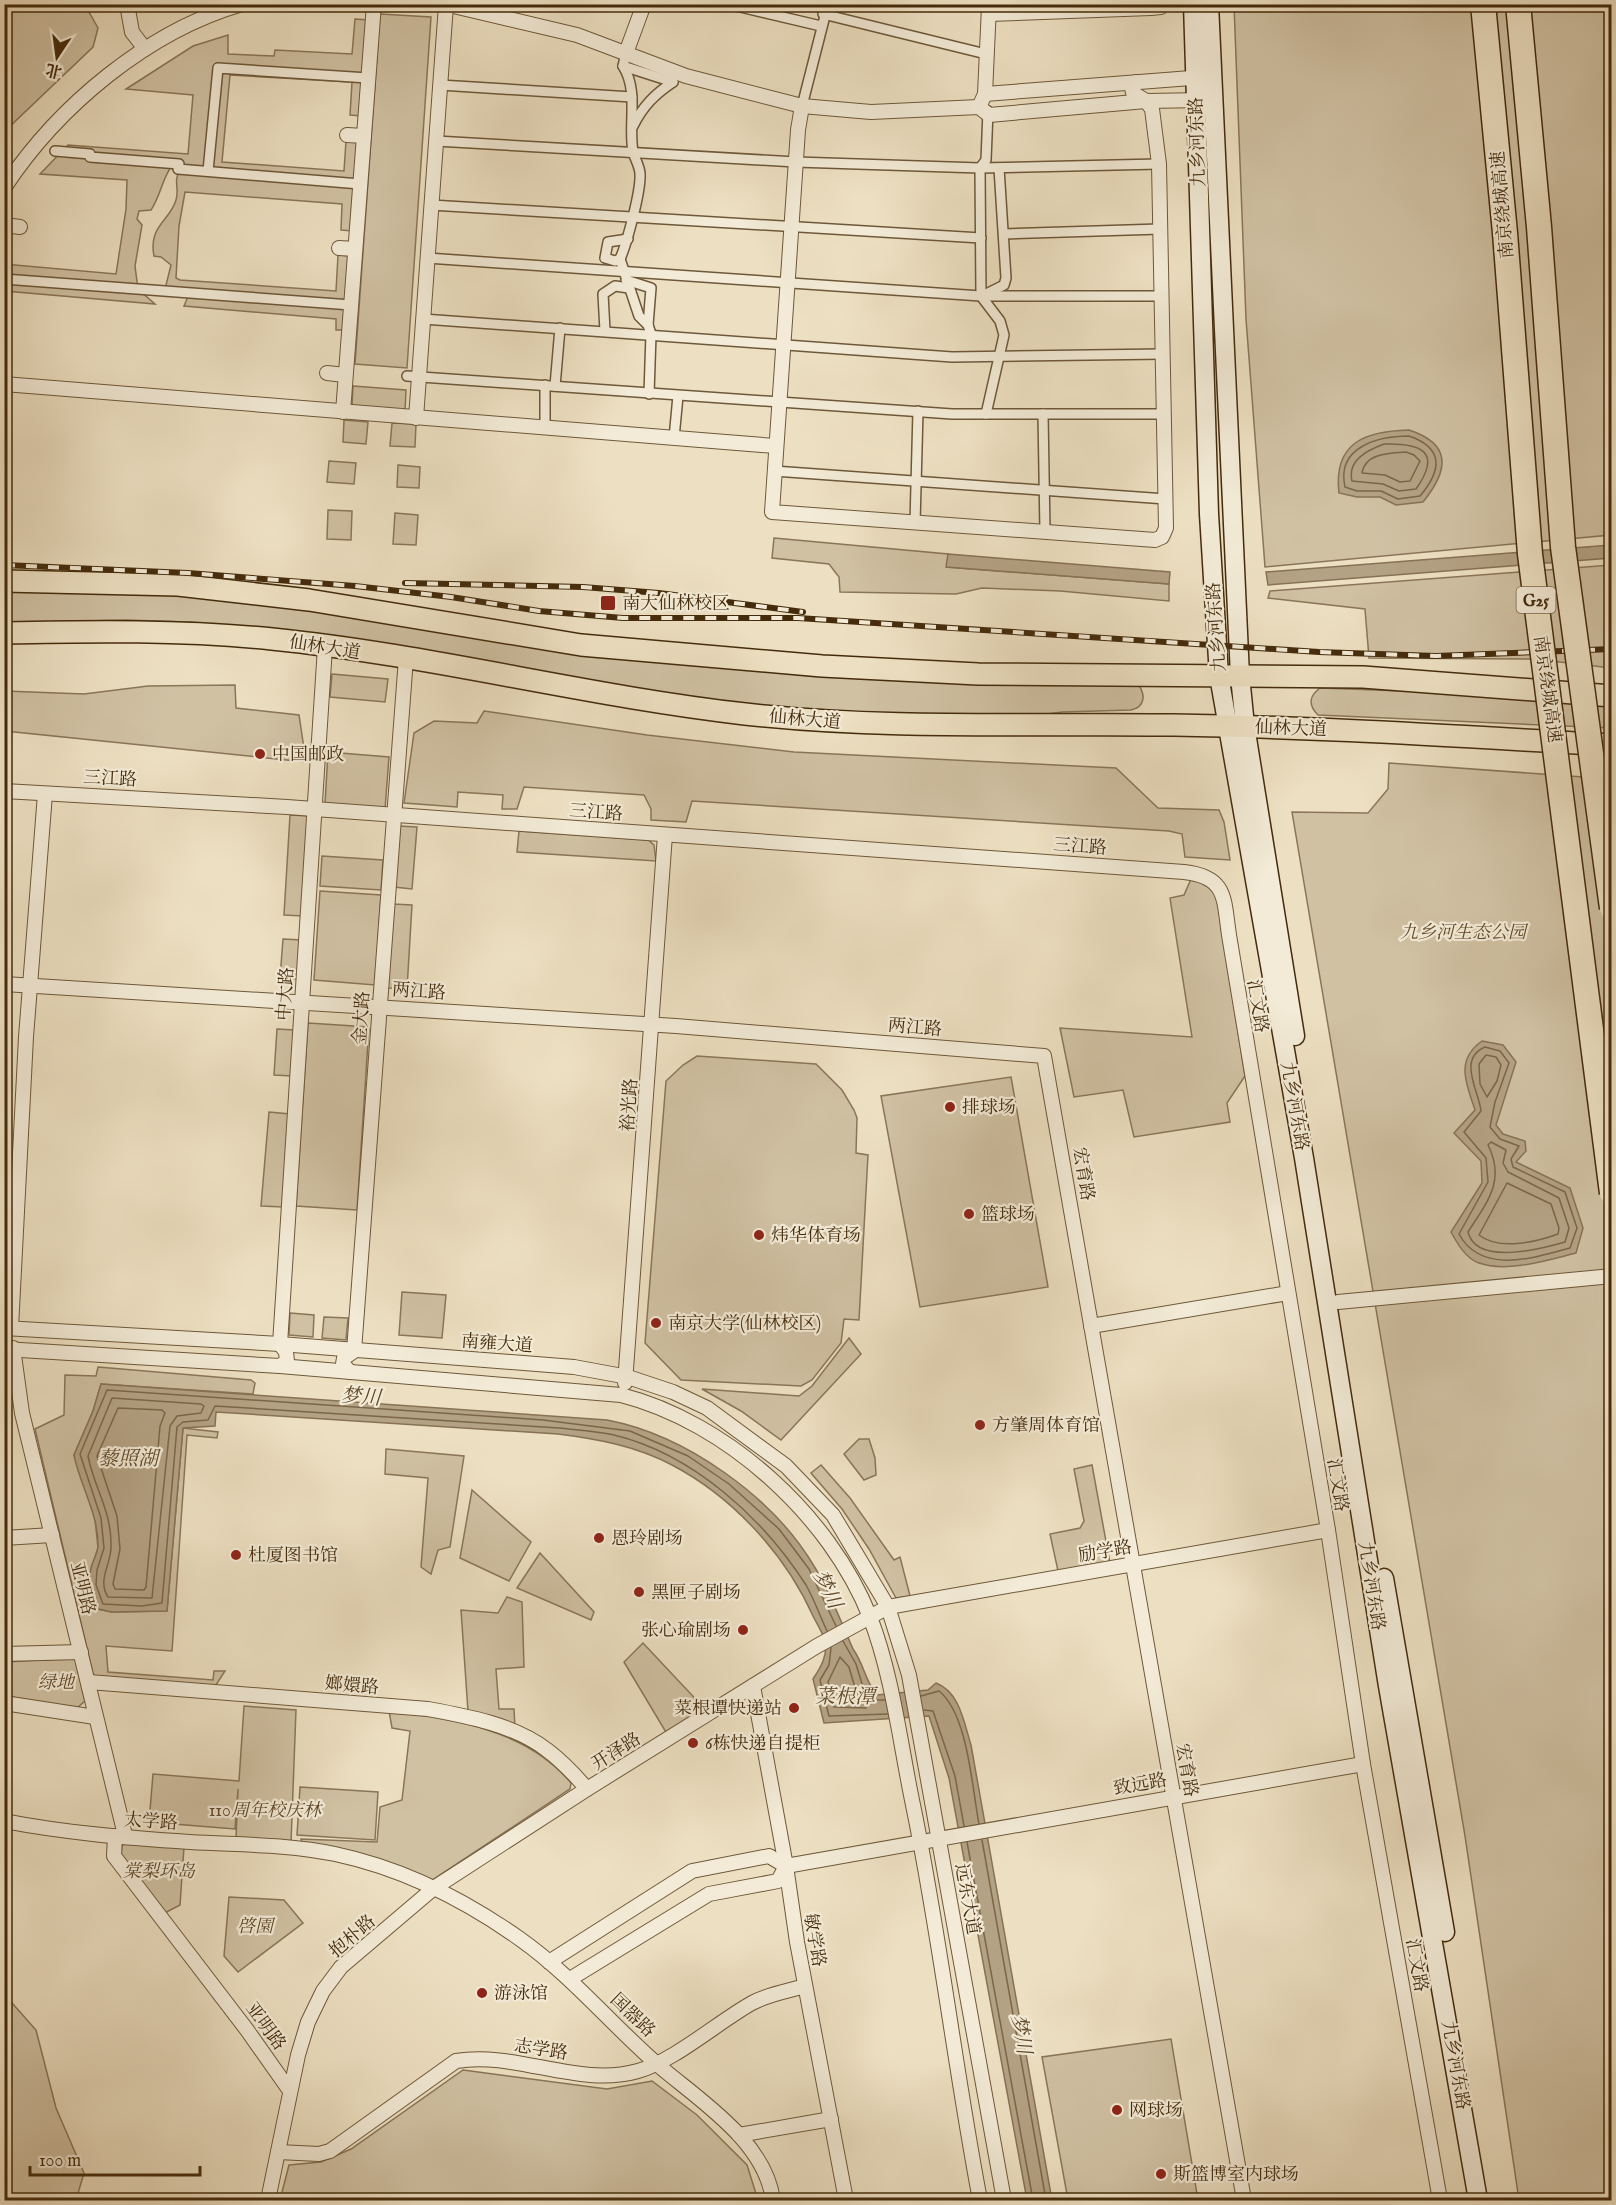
<svg xmlns="http://www.w3.org/2000/svg" width="1616" height="2205" font-family="'IM FELL English','Noto Serif SC',serif">
<rect width="100%" height="100%" fill="#ede0c2"/>
<filter id="stains"><feTurbulence type="fractalNoise" baseFrequency=".00333" numOctaves="4"/><feColorMatrix values="0 0 0 0 .2 0 0 0 0 .09 0 0 0 0 .02 0 0 0 .5 -.17"/></filter>
<radialGradient id="worn" r=".72"><stop offset=".6" stop-color="#630" stop-opacity="0"/><stop offset="1" stop-color="#630" stop-opacity=".3"/></radialGradient>
<!-- green -->
<g fill="#d0c1a3" stroke="#8a7657" stroke-width="1.5">
<polygon points="5,4 85,5 98,28 93,47 5,131"/>
<polygon points="1234,5 1611,5 1611,535 1265,567 1246,319"/>
<polygon points="380,14 431,17 407,368 355,364"/>
<path d="M355 19 369 20 362 116 350 115 352 82 230 75 222 162 344 171 346 141 359 142 353 231 341 230 342 204 185 192 179 226 176 278 180 280 336 291 338 255 351 256 346 330H336V319L184 306 189 294 171 292 166 285 171 265 161 257 154 256C148 226 170 221 176 200 180 187 172 181 181 169L173 164C162 178 161 195 151 210L139 211 137 219 142 225 135 266 138 289 155 304 5 291 4 264 116 274 126 209 127 180 40 174 68 145 188 154 193 95 126 89 193 46 228 35V54L274 56 275 50 352 54Z"/>
<polygon points="353,386 406,390 405,411 352,407"/>
<polygon points="344,420 368,422 366,444 343,442"/>
<polygon points="392,423 416,424 415,447 390,446"/>
<polygon points="329,461 356,463 354,484 327,482"/>
<polygon points="398,465 420,467 419,488 397,487"/>
<polygon points="328,510 352,511 351,540 327,539"/>
<polygon points="395,513 418,515 416,545 393,544"/>
<polygon points="774,538 948,554 947,567 1169,584 1169,601 1060,591 982,588 956,594 840,592 839,577 829,564 772,558"/>
<polygon points="1611,565 1611,668 1534,659 1369,658 1365,609 1268,598 1270,591"/>
<path d="M4 590 182 594 302 605 583 653 811 676 1138 684C1146 695 1145 707 1131 710L1062 712 1016 718 902 717 745 705 621 688 267 629 189 622 126 620 5 623Z"/>
<polygon points="332,674 388,679 385,702 330,697"/>
<polygon points="235,685 236,708 299,715 306,762 5,731 5,691 84,694 148,686"/>
<path d="M1320 688 1511 695 1611 703V728L1318 715C1308 705 1309 696 1320 688Z"/>
<polygon points="484,711 647,735 794,752 1116,768 1158,808 1219,810 1224,822 1230,860 1185,857 1182,834 1169,831 692,801 686,822 651,820 651,809 644,795 524,787 517,809 502,809 503,795 458,792 457,807 404,803 414,733 434,721 477,723"/>
<polygon points="328,752 389,757 385,809 325,804"/>
<polygon points="1389,763 1611,779 1611,2200 1519,2200 1465,1836 1292,812 1368,813 1388,789"/>
<polygon points="290,815 310,816 303,916 284,915"/>
<polygon points="399,826 417,827 412,889 394,887"/>
<polygon points="519,831 648,840 654,845 656,861 517,852"/>
<polygon points="322,856 383,860 381,890 320,886"/>
<polygon points="1191,879 1214,888 1217,899 1245,1076 1227,1103 1230,1122 1134,1137 1123,1090 1074,1097 1060,1028 1192,1037 1170,898 1184,895"/>
<polygon points="320,891 381,895 375,985 314,980"/>
<polygon points="393,904 412,905 407,989 388,988"/>
<polygon points="283,939 302,940 299,979 280,978"/>
<polygon points="308,1023 369,1027 357,1210 296,1206"/>
<polygon points="277,1029 295,1030 292,1076 274,1075"/>
<polygon points="697,1056 816,1064 842,1090 854,1110 857,1118 856,1153 868,1155 859,1320 844,1319 841,1343 812,1380 801,1386 681,1380 645,1343 666,1081 683,1065"/>
<polygon points="1011,1077 1048,1287 920,1307 881,1096"/>
<polygon points="269,1112 290,1114 283,1207 261,1206"/>
<polygon points="402,1292 446,1295 442,1338 399,1335"/>
<polygon points="290,1313 314,1315 313,1337 289,1335"/>
<polygon points="324,1317 348,1318 346,1340 322,1338"/>
<polygon points="849,1338 861,1354 781,1440 741,1411 702,1389 799,1396 812,1386"/>
<polygon points="98,1367 251,1380 255,1383 253,1394 101,1384 93,1411 74,1455 95,1519 98,1548 91,1569 98,1609 112,1612 167,1611 183,1428 218,1432 217,1438 187,1435 172,1651 106,1646 108,1672 213,1680 214,1671 225,1671 214,1688 94,1678 35,1429 64,1415 65,1375 96,1376"/>
<polygon points="859,1439 869,1439 875,1458 876,1475 864,1480 844,1454"/>
<polygon points="386,1449 464,1456 450,1547 438,1550 431,1574 421,1567 428,1478 385,1474"/>
<polygon points="821,1465 850,1498 894,1560 900,1557 910,1596 896,1598 869,1549 842,1509 811,1473"/>
<polygon points="1092,1465 1110,1563 1058,1571 1050,1534 1080,1528 1084,1521 1074,1469"/>
<polygon points="472,1490 531,1542 509,1581 460,1558"/>
<polygon points="540,1553 594,1612 591,1620 517,1588"/>
<polygon points="507,1597 522,1602 524,1667 496,1669 499,1709 514,1709 515,1728 468,1711 461,1610 498,1613"/>
<polygon points="643,1643 705,1709 667,1734 624,1662"/>
<polygon points="75,1658 85,1701 77,1708 5,1696 5,1662"/>
<polygon points="244,1706 296,1710 291,1843 236,1838 238,1789 235,1829 149,1822 153,1774 239,1781"/>
<path d="M389 1711C455 1720 526 1729 571 1783L570 1789 431 1881C386 1862 350 1849 302 1843L301 1839 377 1842 380 1807 402 1800 410 1731 392 1728Z"/>
<polygon points="300,1787 378,1792 375,1840 297,1835"/>
<polygon points="126,1841 184,1847 180,1905 163,1914 121,1854 122,1846"/>
<polygon points="229,1897 284,1900 303,1923 238,1972 224,1956"/>
<polygon points="5,1995 36,2030 56,2108 84,2173 76,2200 5,2200"/>
<polygon points="1171,2039 1198,2200 1068,2200 1042,2057"/>
<polygon points="463,2070 607,2089 652,2081 697,2115 747,2165 758,2200 280,2200 289,2165 321,2162 351,2149"/>
</g>
<!-- water -->
<g fill="#b4a284" stroke="#877254" stroke-width="1.5">
<path d="M1409 430C1452 444 1449 470 1423 502L1396 505 1380 497H1357L1339 493C1333 442 1366 431 1409 430Z"/>
<polygon points="1611,545 1611,558 1268,585 1266,572"/>
<polygon points="948,554 1170,572 1169,584 946,567"/>
<path d="M1482 1041 1503 1045 1516 1062 1496 1125 1503 1134 1525 1141 1526 1151 1516 1162 1570 1188 1583 1228 1576 1253C1548 1260 1507 1273 1479 1263 1466 1259 1457 1243 1451 1232L1482 1183 1481 1161 1454 1133 1475 1110C1466 1083 1455 1060 1482 1041Z"/>
<path d="M101 1384 607 1420C686 1435 773 1497 814 1566 830 1592 841 1622 853 1649 864 1664 865 1681 877 1695L928 1690 936 1683C960 1692 964 1723 971 1745L1052 2200H1027L949 1778 929 1716 824 1723 813 1679C821 1667 828 1655 825 1641 823 1633 817 1624 813 1616 785 1554 733 1497 672 1465 636 1446 598 1439 558 1434L216 1412 215 1426 183 1428 167 1611 112 1612 98 1609C91 1597 88 1582 91 1568 93 1560 98 1553 98 1545 98 1512 80 1486 74 1455L93 1411Z"/>
</g>
<g fill="none" stroke-linecap="round" stroke-linejoin="round">
<!-- shore -->
<g stroke="#7c6648" stroke-width="1.5">
<path d="M1409 436C1444 448 1442 470 1420 496L1398 499 1381 491H1357L1345 487C1336 447 1378 436 1409 436Z"/>
<path d="M1384 444C1420 443 1443 451 1416 489L1399 491 1383 484 1352 481C1347 460 1368 450 1384 444Z"/>
<path d="M1406 452 1414 455 1420 461 1410 481 1400 482 1385 475 1362 473C1365 453 1390 453 1406 452Z"/>
<path d="M1485 1047 1500 1051 1509 1063 1495 1102 1490 1127 1500 1139 1519 1146 1511 1159 1513 1167 1565 1192 1577 1228 1570 1248C1534 1258 1481 1275 1459 1234L1488 1182 1486 1158 1464 1132 1481 1111C1479 1091 1457 1059 1485 1047Z"/>
<polygon points="1486,1055 1496,1057 1501,1065 1497,1081 1487,1097 1480,1084 1479,1064"/>
<path d="M1491 1142 1506 1150 1503 1163 1508 1172 1559 1198 1569 1228 1565 1242C1541 1249 1476 1266 1468 1232 1487 1202 1506 1181 1488 1145Z"/>
<path d="M1507 1183 1551 1204 1559 1228 1558 1234C1536 1242 1499 1251 1479 1235Z"/>
<path d="M112 1398 201 1404 204 1406 201 1413 177 1416 170 1426 152 1598 108 1597C97 1580 111 1565 111 1547 112 1511 94 1488 88 1456Z"/>
<polygon points="118,1408 162,1410 165,1413 160,1426 146,1587 144,1590 115,1589 113,1584 120,1549 117,1516 97,1456"/>
<path d="M827 1631C820 1616 814 1599 806 1585 763 1518 693 1454 614 1435 596 1431 577 1430 559 1428L215 1406 208 1420 183 1422 177 1427 162 1603 142 1606 103 1604 96 1585 97 1570 104 1548 101 1518 80 1454 107 1390 543 1420 630 1431 688 1456 729 1484 779 1529 809 1569 836 1626"/>
<polyline points="843,1641 856,1664 863,1687 874,1700 885,1700"/>
<polyline points="831,1648 829,1665 820,1680 829,1716 888,1714"/>
<polygon points="840,1657 849,1667 856,1691 867,1704 866,1708 834,1707 828,1682"/>
<path d="M921 1696 939 1691C968 1714 972 1788 979 1824"/>
<polyline points="924,1710 933,1711 955,1776 964,1826"/>
<polyline points="982,1840 1046,2200"/>
<polyline points="967,1842 1033,2200"/>
</g>
<!-- pedestrian casing -->
<g stroke="#6e5839" stroke-width="12">
<g id="pedestrian">
<polyline points="728,4 821,26"/>
<polyline points="823,14 986,54"/>
<path d="M626 53 623 66C639 91 628 124 633 152 635 159 640 167 640 174 641 191 627 243 620 259L639 316 648 325 651 334 649 394"/>
<polyline points="623,66 673,82"/>
<polyline points="440,85 632,97"/>
<polyline points="802,106 828,4"/>
<path d="M633 126C643 106 655 94 673 82"/>
<polyline points="436,141 796,162 980,168 1159,164"/>
<polyline points="55,151 90,154 90,157 179,164 178,169 360,184"/>
<polyline points="208,171 218,68 368,78"/>
<polyline points="431,205 981,238"/>
<polyline points="1004,234 1160,229"/>
<polyline points="427,258 981,296 1162,296"/>
<polyline points="620,259 615,261 605,258 608,242 628,239"/>
<polyline points="4,279 351,305"/>
<polyline points="626,280 651,288 648,325"/>
<polyline points="988,293 1004,285 1006,278 999,168"/>
<polyline points="423,319 952,357 1163,354"/>
<polyline points="605,331 603,294 615,286 629,288"/>
<polyline points="407,376 952,414 1164,414"/>
<polyline points="555,386 560,328"/>
<polyline points="986,414 1004,335 1000,321 981,296 980,168 986,160 988,111"/>
<polyline points="1043,414 1045,532"/>
<polyline points="545,428 545,385"/>
<polyline points="674,438 678,396"/>
<polyline points="774,471 1166,499"/>
<polyline points="915,523 918,411"/>
</g>
</g>
<!-- minor casing -->
<g stroke="#6e5839" stroke-width="16">
<g id="minor">
<polyline points="127,4 132,32 145,49"/>
<polyline points="445,4 577,35 686,76 802,106 871,112 979,107 985,94 1204,77"/>
<polyline points="989,14 1151,8 1161,7 1161,4"/>
<polyline points="626,53 644,4"/>
<polyline points="985,94 989,6"/>
<polyline points="802,106 798,130 772,512 1155,540 1162,537 1166,528 1159,164 1152,109 1146,101 1133,93 1132,88 1136,82"/>
<polyline points="979,107 989,115 1146,101 1204,100"/>
<polyline points="347,135 364,136"/>
<path d="M4 188C58 106 148 31 242 4"/>
<polyline points="4,225 20,227"/>
<polyline points="339,248 355,249"/>
<polyline points="327,373 345,375"/>
<polyline points="4,384 775,446"/>
<polyline points="343,412 374,4"/>
<polyline points="416,418 446,5"/>
<path d="M4 791 287 807 1184 872C1230 877 1223 902 1230 941L1328 1530 1363 1764 1440 2200"/>
<polyline points="4,984 676,1026 1044,1056 1244,2200"/>
<polyline points="1338,1302 1612,1276"/>
<polyline points="1091,1326 1288,1293"/>
<polyline points="4,1328 280,1344 574,1367 628,1377 673,1392 707,1408 786,1466 833,1515 888,1607 909,1675 1004,2200"/>
<polyline points="11,1328 26,1037 45,794"/>
<polyline points="13,1348 22,1413 125,1835"/>
<path d="M4 1349 280 1366 621 1395C727 1422 830 1516 870 1617 893 1677 900 1743 913 1805 940 1936 955 2069 980 2200"/>
<polyline points="280,1366 287,1361 286,1352 280,1344 325,647"/>
<polyline points="350,1372 343,1364 344,1358 354,1351 406,658"/>
<polyline points="625,1383 665,835"/>
<polyline points="4,1538 52,1535"/>
<polyline points="4,1654 81,1652"/>
<path d="M89 1682 428 1709C467 1716 515 1725 547 1750 562 1761 575 1775 587 1789"/>
<polyline points="753,1686 786,1866 797,1942 846,2200"/>
<polyline points="4,1703 95,1717"/>
<path d="M4 1821C66 1833 128 1838 190 1842 238 1845 287 1844 335 1854 401 1868 465 1900 520 1939 571 1975 611 2024 658 2065 700 2101 765 2141 773 2200"/>
<polyline points="115,1836 114,1856 247,2030 290,2091"/>
<polyline points="549,1962 692,1871 769,1856 786,1866 1363,1764"/>
<polyline points="570,1979 709,1894 778,1881 786,1866"/>
<polyline points="739,2135 831,2119"/>
<path d="M278 2152 319 2154 330 2151 456 2061C517 2051 579 2088 638 2071 674 2061 718 2022 752 2003 768 1994 788 1991 805 1986"/>
<polyline points="268,2200 298,2055 308,2022 323,1991 341,1967 434,1888 587,1789 817,1646 888,1607 1328,1530"/>
</g>
</g>
<!-- secondary casing -->
<g stroke="#442b0b" stroke-width="21">
<g id="secondary">
<polyline points="1193,4 1209,514 1219,676 1304,1158 1388,1686 1478,2200"/>
<polyline points="1209,4 1240,676 1245,726 1295,1036"/>
<polyline points="1384,1578 1445,1932"/>
</g>
</g>
<!-- primary casing -->
<g stroke="#442b0b" stroke-width="24">
<g id="primary">
<polyline points="4,581 178,585 309,600 581,645 822,666 978,674 1363,677 1612,696"/>
<path d="M4 633C94 631 183 630 272 639 431 655 586 696 745 714 888 730 1030 723 1174 725 1320 727 1466 737 1612 745"/>
</g>
</g>
<!-- pedestrian -->
<use href="#pedestrian" stroke="#f3ebd7" stroke-width="9"/>
<!-- minor -->
<use href="#minor" stroke="#f3ebd7" stroke-width="14"/>
<!-- secondary -->
<use href="#secondary" stroke="#f3ebd7" stroke-width="18"/>
<!-- primary -->
<use href="#primary" stroke="#ede0c2" stroke-width="21"/>
<!-- rail casing -->
<g stroke="#442b0b" stroke-width="6">
<g id="rail">
<polyline points="4,565 188,573 355,586 451,597 539,611 623,618 798,618 1319,652 1436,656 1612,649"/>
<polyline points="405,583 583,587 659,593 803,612"/>
</g>
</g>
<!-- rail -->
<use href="#rail" stroke="#f3ebd7" stroke-width="4" stroke-dasharray="11" stroke-linecap="butt"/>
<!-- motorway-bridge casing -->
<g stroke="#442b0b" stroke-width="27" stroke-linecap="butt">
<g id="motorway-bridge">
<polyline points="1483,4 1505,233 1530,554 1612,1193"/>
<polyline points="1518,4 1539,227 1563,547 1612,908"/>
</g>
</g>
<!-- motorway-bridge -->
<use href="#motorway-bridge" stroke="#ede0c2" stroke-width="24"/>
</g>
<!-- markers -->
<g fill="#8f2418" stroke="#f3ebd7" stroke-width="2">
<rect x="600" y="595" width="16" height="16" rx="3"/>
<circle cx="260" cy="754" r="6"/>
<circle cx="950" cy="1107" r="6"/>
<circle cx="969" cy="1214" r="6"/>
<circle cx="759" cy="1235" r="6"/>
<circle cx="656" cy="1323" r="6"/>
<circle cx="980" cy="1425" r="6"/>
<circle cx="599" cy="1538" r="6"/>
<circle cx="236" cy="1555" r="6"/>
<circle cx="639" cy="1592" r="6"/>
<circle cx="743" cy="1630" r="6"/>
<circle cx="794" cy="1708" r="6"/>
<circle cx="693" cy="1743" r="6"/>
<circle cx="482" cy="1993" r="6"/>
<circle cx="1117" cy="2110" r="6"/>
<circle cx="1161" cy="2174" r="6"/>
</g>
<g text-anchor="middle" stroke-width="4.5" stroke-linejoin="round" paint-order="stroke">
<!-- shield labels -->
<rect fill="#f3ebd7" stroke="#786548" stroke-width="1.5" x="1516.5" y="587" width="39" height="26" rx="4.5"/>
<g font-size="16" font-weight="bold" fill="#442b0b">
<text x="1536" y="606">G25</text>
</g>
<!-- street labels -->
<g font-size="18" fill="#442b0b" stroke="#f3ebd7">
<text transform="translate(1197 142) rotate(-92)" y="6">九乡河东路</text>
<text transform="translate(1502 205) rotate(-95)" y="6">南京绕城高速</text>
<text transform="translate(1216 627) rotate(-94)" y="6">九乡河东路</text>
<text transform="translate(325 647) rotate(9)" y="6">仙林大道</text>
<text transform="translate(1548 689) rotate(82)" y="6">南京绕城高速</text>
<text transform="translate(805 719) rotate(5)" y="6">仙林大道</text>
<text transform="translate(1291 728) rotate(2)" y="6">仙林大道</text>
<text transform="translate(110 778) rotate(3)" y="6">三江路</text>
<text transform="translate(596 812) rotate(4)" y="6">三江路</text>
<text transform="translate(1080 846) rotate(4)" y="6">三江路</text>
<text transform="translate(419 991) rotate(4)" y="6">两江路</text>
<text transform="translate(285 994) rotate(-86)" y="6">中大路</text>
<text transform="translate(1258 1006) rotate(81)" y="6">汇文路</text>
<text transform="translate(361 1018) rotate(-86)" y="6">金大路</text>
<text transform="translate(915 1027) rotate(5)" y="6">两江路</text>
<text transform="translate(629 1105) rotate(-86)" y="6">裕光路</text>
<text transform="translate(1295 1106) rotate(80)" y="6">九乡河东路</text>
<text transform="translate(1084 1174) rotate(81)" y="6">宏育路</text>
<text transform="translate(497 1343) rotate(4)" y="6">南雍大道</text>
<text transform="translate(1338 1485) rotate(81)" y="6">汇文路</text>
<text transform="translate(1105 1551) rotate(-10)" y="6">励学路</text>
<text transform="translate(1372 1586) rotate(81)" y="6">九乡河东路</text>
<text transform="translate(83 1588) rotate(76)" y="6">亚明路</text>
<text transform="translate(352 1685) rotate(5)" y="6">嫏嬛路</text>
<text transform="translate(616 1751) rotate(-32)" y="6">开泽路</text>
<text transform="translate(1187 1770) rotate(80)" y="6">宏育路</text>
<text transform="translate(1140 1784) rotate(-10)" y="6">致远路</text>
<text transform="translate(151 1821) rotate(4)" y="6">太学路</text>
<text transform="translate(968 1899) rotate(80)" y="6">远东大道</text>
<text transform="translate(352 1936) rotate(-41)" y="6">抱朴路</text>
<text transform="translate(815 1940) rotate(80)" y="6">敏学路</text>
<text transform="translate(1417 1965) rotate(80)" y="6">汇文路</text>
<text transform="translate(633 2015) rotate(44)" y="6">国器路</text>
<text transform="translate(266 2026) rotate(54)" y="6">亚明路</text>
<text transform="translate(541 2049) rotate(9)" y="6">志学路</text>
<text transform="translate(1456 2065) rotate(80)" y="6">九乡河东路</text>
</g>
<!-- poi labels -->
<g font-size="18" fill="#442b0b" stroke="#f3ebd7" text-anchor="start">
<text x="622" y="609">南大仙林校区</text>
<text x="272" y="760">中国邮政</text>
<text x="962" y="1113">排球场</text>
<text x="981" y="1220">篮球场</text>
<text x="771" y="1241">炜华体育场</text>
<text x="668" y="1329">南京大学(仙林校区)</text>
<text x="992" y="1431">方肇周体育馆</text>
<text x="611" y="1544">恩玲剧场</text>
<text x="248" y="1561">杜厦图书馆</text>
<text x="651" y="1598">黑匣子剧场</text>
<text x="731" y="1636" text-anchor="end">张心瑜剧场</text>
<text x="782" y="1714" text-anchor="end">菜根谭快递站</text>
<text x="705" y="1749">6栋快递自提柜</text>
<text x="494" y="1999">游泳馆</text>
<text x="1129" y="2116">网球场</text>
<text x="1173" y="2180">斯篮博室内球场</text>
</g>
<!-- park labels -->
<g font-size="18" font-style="italic" fill="#604929" stroke="#f3ebd7">
<text x="1463" y="938">九乡河生态公园</text>
<text x="56" y="1688">绿地</text>
<text x="265" y="1816">110周年校庆林</text>
<text x="159" y="1877">棠梨环岛</text>
<text x="255" y="1932">啓園</text>
</g>
<!-- water labels -->
<g font-size="20" font-style="italic" fill="#604929" stroke="#f3ebd7">
<text transform="translate(361 1396) rotate(4)" y="7">梦川</text>
<text x="128" y="1465">藜照湖</text>
<text transform="translate(828 1589) rotate(64)" y="7">梦川</text>
<text x="845" y="1703">菜根潭</text>
<text transform="translate(1022 2034) rotate(80)" y="7">梦川</text>
</g>
</g>
<!-- margin -->
<rect width="1616" height="2205" fill="none" stroke="#ede0c2" stroke-width="24"/>
<rect x="6" y="6" width="1604" height="2193" fill="none" stroke="#442b0b" stroke-width="3"/>
<rect x="12" y="12" width="1592" height="2181" fill="none" stroke="#442b0b" stroke-width="1.5"/>
<!-- north arrow -->
<g transform="translate(57 57) rotate(193)" stroke="#f3ebd7" stroke-width="4.5" paint-order="stroke">
<path d="M0-4.5L10 22L0 15L-10 22Z" fill="#442b0b"/>
<text y="-9" font-size="16" font-weight="bold" text-anchor="middle" fill="#442b0b">北</text>
</g>
<!-- scale -->
<path d="M30 2166v9h170v-9" fill="none" stroke="#442b0b" stroke-width="3"/>
<text x="39" y="2166" font-size="18" fill="#442b0b" stroke="#f3ebd7" stroke-width="4.5" paint-order="stroke">100 m</text>
<rect width="100%" height="100%" filter="url(#stains)"/>
<rect width="100%" height="100%" fill="url(#worn)"/>
</svg>
